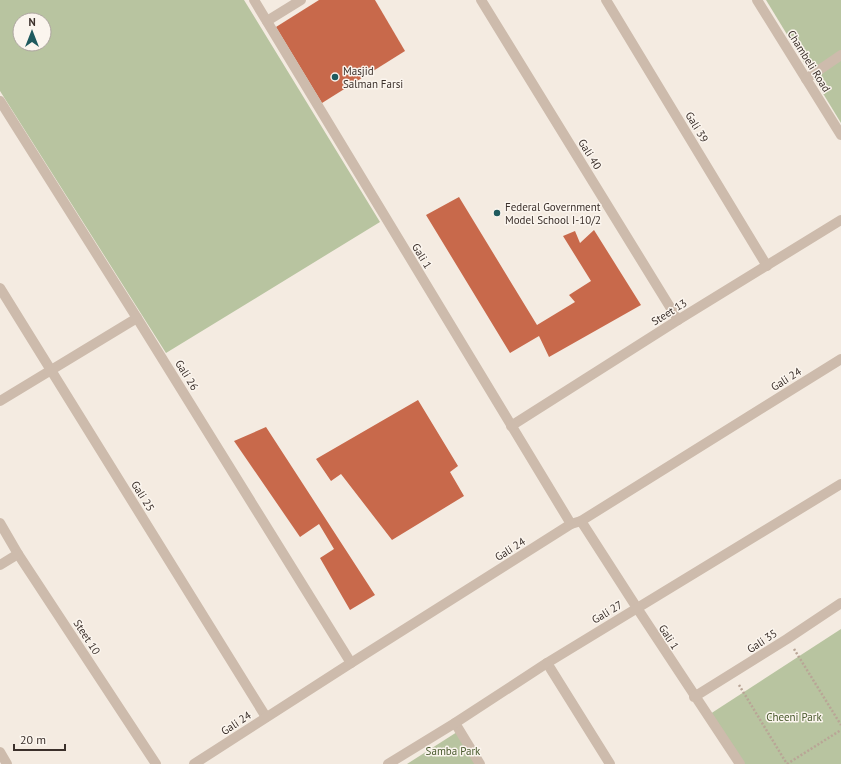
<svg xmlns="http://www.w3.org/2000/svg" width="841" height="764" font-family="'PT Sans',sans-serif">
<rect width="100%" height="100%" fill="#f4ebe1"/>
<!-- green -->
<g fill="#b8c4a0" fill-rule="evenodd">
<path d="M0 0H244L380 222 166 353 0 91ZM20 20H44V44H20Z"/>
<polygon points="766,0 841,0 841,123"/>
<polygon points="841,629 841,764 736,764 707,716"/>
<polygon points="457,732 476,764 407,764"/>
</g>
<!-- building -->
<g fill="#c8694b">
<polygon points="319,0 375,0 405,51 322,103 276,27"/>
<polygon points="459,197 537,325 575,302 569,295 591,281 563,236 575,231 580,243 594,230 641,305 549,357 539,336 510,353 426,215"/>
<polygon points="418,400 458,466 450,472 464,496 392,540 341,474 331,481 316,459"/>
<polygon points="266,427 375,595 350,610 320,558 334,549 319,524 300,537 234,441"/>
</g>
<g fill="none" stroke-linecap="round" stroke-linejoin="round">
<!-- path -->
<g stroke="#b9a596" stroke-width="2.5" stroke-dasharray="2 2" stroke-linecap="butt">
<polyline points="794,649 841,725"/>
<polyline points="739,685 787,764"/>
<polyline points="787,764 841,730"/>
</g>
<!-- minor -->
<g stroke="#cdbbac" stroke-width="10">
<polyline points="254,0 571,524"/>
<polyline points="481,0 678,320"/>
<polyline points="606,0 767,266"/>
<polyline points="757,0 841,135"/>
<polyline points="267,21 301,0"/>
<polyline points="806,79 841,55"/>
<polyline points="0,101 137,318 351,663"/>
<polyline points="0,288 266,717"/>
<polyline points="0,401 137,318"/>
<polyline points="511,426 678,320 841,220"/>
<polyline points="581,521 637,608 740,764"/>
<polyline points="0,523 18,554 156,764"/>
<polyline points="0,565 18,554"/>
<polyline points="547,663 610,764"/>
<polyline points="694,697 787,639 841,603"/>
<polyline points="455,723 480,764"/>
<polyline points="0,752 7,764"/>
<polyline points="194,764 351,663 571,524 581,521 841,359"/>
<polyline points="388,764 455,723 547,663 841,484"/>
</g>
</g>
<!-- markers -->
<g fill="#1f5a5e" stroke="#fbf5ee" stroke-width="1.5">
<circle cx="335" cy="77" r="4"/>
<circle cx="497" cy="213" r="4"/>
</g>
<g text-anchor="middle" stroke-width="3" stroke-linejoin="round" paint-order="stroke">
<!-- street labels -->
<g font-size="11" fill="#3b302b" stroke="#fbf5ee">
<text transform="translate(809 61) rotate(58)" y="4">Chambeli Road</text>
<text transform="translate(697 127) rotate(59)" y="4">Gali 39</text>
<text transform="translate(590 154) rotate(58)" y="4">Gali 40</text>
<text transform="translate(422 256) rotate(59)" y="4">Gali 1</text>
<text transform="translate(669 312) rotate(-32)" y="4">Steet 13</text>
<text transform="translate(187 375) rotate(58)" y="4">Gali 26</text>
<text transform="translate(786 379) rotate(-32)" y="4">Gali 24</text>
<text transform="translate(143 496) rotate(58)" y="4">Gali 25</text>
<text transform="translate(510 549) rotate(-32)" y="4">Gali 24</text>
<text transform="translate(607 612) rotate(-31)" y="4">Gali 27</text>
<text transform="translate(87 637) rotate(57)" y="4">Steet 10</text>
<text transform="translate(669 637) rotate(57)" y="4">Gali 1</text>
<text transform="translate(762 641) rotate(-33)" y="4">Gali 35</text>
<text transform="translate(236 723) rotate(-33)" y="4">Gali 24</text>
</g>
<!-- poi labels -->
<g font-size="11" fill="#3b302b" stroke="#fbf5ee" text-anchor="start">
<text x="343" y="75">Masjid<tspan x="343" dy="13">Salman Farsi</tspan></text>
<text x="505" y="211">Federal Government<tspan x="505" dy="13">Model School I-10/2</tspan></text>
</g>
<!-- park labels -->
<g font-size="11" fill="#4a5a2e" stroke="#fbf5ee">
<text x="794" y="721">Cheeni Park</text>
<text x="453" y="755">Samba Park</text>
</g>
</g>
<!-- north arrow -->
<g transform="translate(32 32)"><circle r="19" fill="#fbf5ee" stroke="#aea6a0"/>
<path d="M0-3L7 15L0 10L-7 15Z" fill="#1f5a5e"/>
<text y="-6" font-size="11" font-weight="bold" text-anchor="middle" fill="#3b302b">N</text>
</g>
<!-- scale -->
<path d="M14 744v6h51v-6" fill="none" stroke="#3b302b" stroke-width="2"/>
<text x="20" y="744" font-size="12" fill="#3b302b" stroke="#fbf5ee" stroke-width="3" paint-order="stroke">20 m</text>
</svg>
